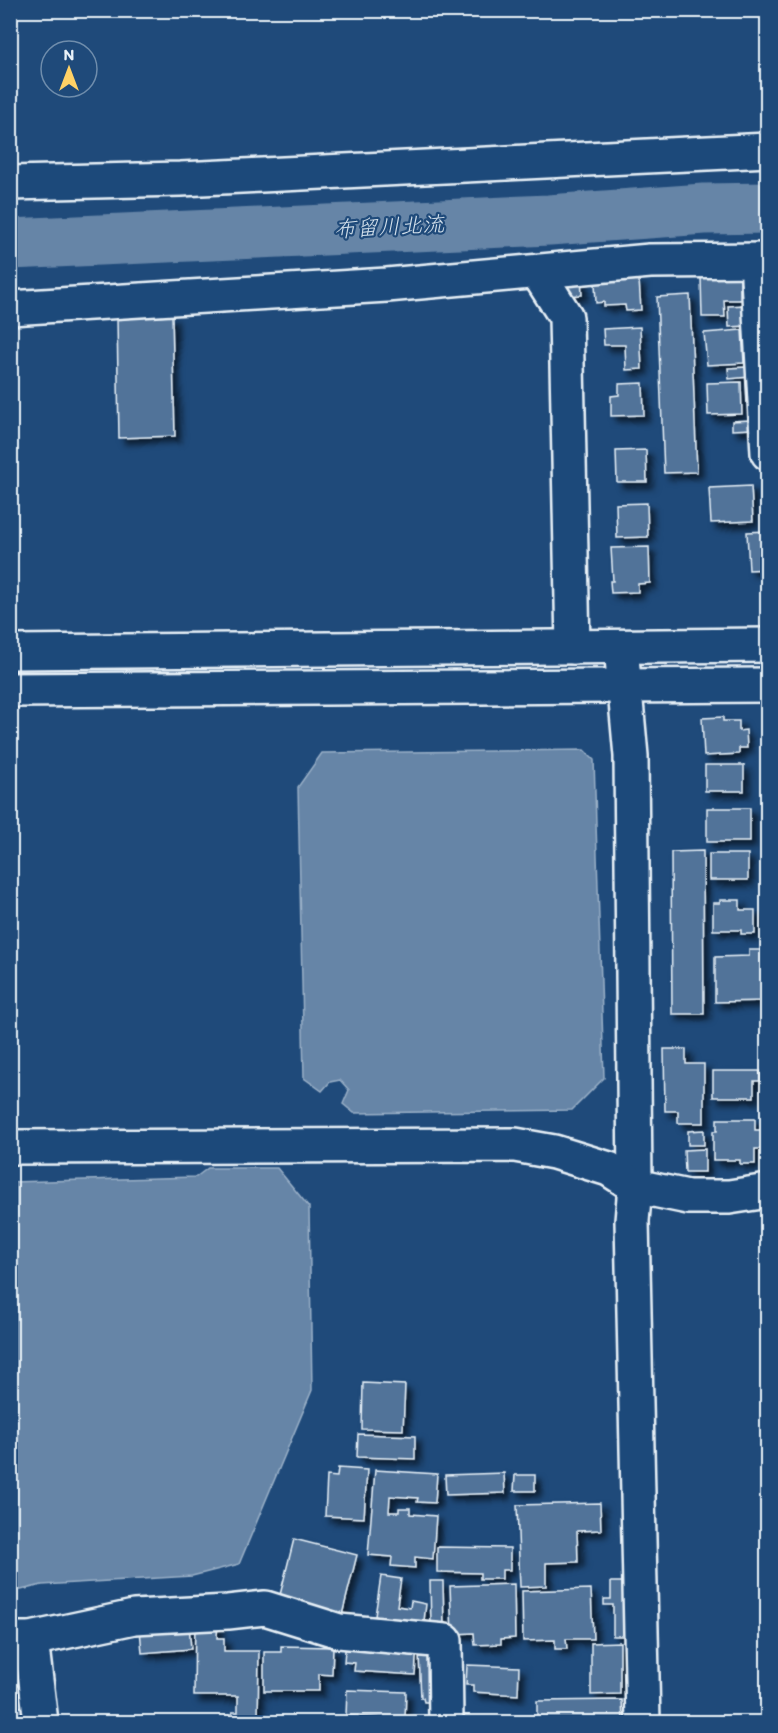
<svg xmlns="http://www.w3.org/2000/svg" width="778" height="1733" font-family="Itim,'Klee One',sans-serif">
<defs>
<filter id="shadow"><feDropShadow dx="5.5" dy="5.5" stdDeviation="3" flood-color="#0009"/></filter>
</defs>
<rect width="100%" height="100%" fill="#1f4a7a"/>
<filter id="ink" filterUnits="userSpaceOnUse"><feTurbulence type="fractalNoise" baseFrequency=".0167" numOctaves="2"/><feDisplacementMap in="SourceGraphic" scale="12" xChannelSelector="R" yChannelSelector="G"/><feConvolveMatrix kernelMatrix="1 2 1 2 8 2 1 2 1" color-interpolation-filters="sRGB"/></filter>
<g filter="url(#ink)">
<!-- water -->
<g fill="#6685a7" stroke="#9ab0c7" stroke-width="1.5">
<polygon points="584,750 594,760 604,1078 572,1110 354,1113 343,1104 349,1090 340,1080 330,1082 322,1091 304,1078 298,787 322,753"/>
<polygon points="208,1168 277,1168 309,1207 312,1390 239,1564 192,1576 42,1585 21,1590 11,1590 11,1182 196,1177"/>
</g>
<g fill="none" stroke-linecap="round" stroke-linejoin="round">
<!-- river -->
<polyline stroke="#6685a7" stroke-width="51" points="10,244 549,220 704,209 768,208"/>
</g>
<!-- building -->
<g fill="#517399" stroke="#e8f1f8" stroke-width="1.5" filter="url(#shadow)">
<polygon points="740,276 740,300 724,300 725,317 702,317 701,277"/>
<polygon points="581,278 582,295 561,296 560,280"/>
<polygon points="639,280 641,310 626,311 625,305 604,306 604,302 596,303 595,283"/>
<polygon points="690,295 697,472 664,473 657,297"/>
<polygon points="746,305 747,326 729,327 728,306"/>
<polygon points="172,316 175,436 119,438 117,318"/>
<polygon points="640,327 642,369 626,370 625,345 604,345 603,329"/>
<polygon points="742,330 744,363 707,365 704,333"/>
<polygon points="748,367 749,377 729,379 728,368"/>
<polygon points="741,382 742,414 708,415 707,383"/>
<polygon points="643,383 644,415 611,416 611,396 619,395 619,384"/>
<polygon points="752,420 752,429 732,430 732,421"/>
<polygon points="646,450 647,482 617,482 616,451"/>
<polygon points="751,486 753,521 711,523 709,488"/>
<polygon points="647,503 648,537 617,538 616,504"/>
<polygon points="768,531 768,569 749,570 747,532"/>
<polygon points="649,547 650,583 638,584 638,592 611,593 610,581 613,581 611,548"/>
<polygon points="723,717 723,721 739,721 739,731 746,730 747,748 739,748 739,754 704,756 702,718"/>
<rect x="705" y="765" width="39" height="26"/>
<rect x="707" y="808" width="43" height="34"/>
<polygon points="703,851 704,1014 672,1014 671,852"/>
<rect x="709" y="854" width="39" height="26"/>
<polygon points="720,900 740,900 740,910 755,910 755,934 741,934 741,930 713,930 713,903 720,903"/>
<polygon points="749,950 768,950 768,1001 715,1002 715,957 749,956"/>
<polygon points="664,1049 686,1049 686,1064 704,1064 704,1123 678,1123 678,1111 665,1111"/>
<polygon points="713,1071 760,1071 760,1081 754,1081 754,1097 713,1097"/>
<polygon points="717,1119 755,1119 755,1130 763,1130 763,1149 755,1149 755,1164 740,1164 740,1160 713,1160 713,1131 717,1131"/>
<polygon points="704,1130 704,1145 688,1145 688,1131"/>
<polygon points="705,1149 705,1172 685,1172 684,1150"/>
<polygon points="363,1383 405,1385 403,1430 362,1429"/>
<polygon points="358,1434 415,1436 415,1459 357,1457"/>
<polygon points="338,1468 367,1470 364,1518 325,1516 327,1476 337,1477"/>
<polygon points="375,1470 437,1474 435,1503 417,1502 418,1498 390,1496 389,1512 399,1512 399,1508 410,1508 410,1514 436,1516 433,1559 415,1557 415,1568 391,1566 392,1557 368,1555"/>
<polygon points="504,1473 505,1493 446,1495 445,1475"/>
<polygon points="515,1475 535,1475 535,1491 514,1491"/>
<polygon points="600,1503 601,1530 577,1531 578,1562 546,1563 546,1586 520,1587 517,1505"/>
<polygon points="294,1539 357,1555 341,1619 278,1603"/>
<polygon points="437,1547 510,1548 510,1570 502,1570 502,1579 480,1579 480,1573 437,1572"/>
<polygon points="381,1576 401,1579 397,1606 410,1608 411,1601 426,1604 423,1629 384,1624 384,1618 375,1616"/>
<polygon points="430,1581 443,1581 444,1626 431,1626"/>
<polygon points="611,1582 634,1582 634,1636 613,1636 613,1605 604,1605 604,1599 611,1599"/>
<polygon points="514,1584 515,1638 501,1639 501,1644 475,1645 474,1633 452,1634 450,1586"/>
<polygon points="591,1589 593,1639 566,1639 567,1649 555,1649 555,1640 523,1641 522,1591"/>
<polygon points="195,1619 218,1619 217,1638 224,1638 224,1651 259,1651 258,1722 232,1722 232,1712 238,1712 238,1696 194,1696"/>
<polygon points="189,1625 191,1649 142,1653 140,1629"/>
<polygon points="346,1639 417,1645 415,1675 354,1671 355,1663 344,1662"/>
<polygon points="620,1642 620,1694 591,1695 591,1643"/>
<polygon points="281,1646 333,1647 332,1675 319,1674 319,1691 264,1691 264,1652 281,1652"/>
<polygon points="438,1653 440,1702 424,1702 423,1698 421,1698 419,1654"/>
<polygon points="467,1665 519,1667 518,1695 473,1692 473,1685 466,1685"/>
<polygon points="20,1675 22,1695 10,1695 10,1676"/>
<polygon points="347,1690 406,1692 405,1719 346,1716"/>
<polygon points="622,1700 623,1722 537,1722 537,1701"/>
<polygon points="26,1706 28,1722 10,1722 10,1708"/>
</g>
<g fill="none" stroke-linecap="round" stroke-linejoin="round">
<!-- street casing -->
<g stroke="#e8f1f8" stroke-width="38">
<g id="street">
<polyline points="10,183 181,179 768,150"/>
<polyline points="538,273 566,317 573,647"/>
<polyline points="758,278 768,453"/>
<polyline points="10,308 387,285 650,261 768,260"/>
<polyline points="621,647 631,756 635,1186 632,1221 643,1722"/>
<polyline points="10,1147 515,1145 554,1152 609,1169 635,1186 688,1197 729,1197 768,1191"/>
<polyline points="10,1639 31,1639 134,1617 228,1612 265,1608 339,1631 445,1641 446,1722"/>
<polyline points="31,1639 41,1722"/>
</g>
</g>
<!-- secondary casing -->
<g stroke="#e8f1f8" stroke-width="38">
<g id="secondary">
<polyline points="10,652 768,645"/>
<polyline points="10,690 768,685"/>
</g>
</g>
<!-- street -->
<use href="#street" stroke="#1f4a7a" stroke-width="33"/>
<!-- secondary -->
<use href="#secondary" stroke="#1f4a7a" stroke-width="33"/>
</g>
</g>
<g text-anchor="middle" stroke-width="4.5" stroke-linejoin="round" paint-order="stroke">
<!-- water labels -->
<g font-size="22" font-style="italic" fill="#d4e1ec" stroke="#1f4a7a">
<text transform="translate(389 226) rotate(-3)" y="8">布留川北流</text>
</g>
</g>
<!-- margin -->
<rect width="778" height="1733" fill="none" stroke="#1f4a7a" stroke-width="36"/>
<rect x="18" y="18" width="742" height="1697" fill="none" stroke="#e8f1f8" stroke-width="2" filter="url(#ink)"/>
<!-- north arrow -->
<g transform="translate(69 69)"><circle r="28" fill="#1f4a7a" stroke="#6f8dac" stroke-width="1.5"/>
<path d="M0-4.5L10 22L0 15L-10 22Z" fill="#ffd166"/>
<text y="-9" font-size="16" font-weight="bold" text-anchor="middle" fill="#e8f1f8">N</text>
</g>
</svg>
